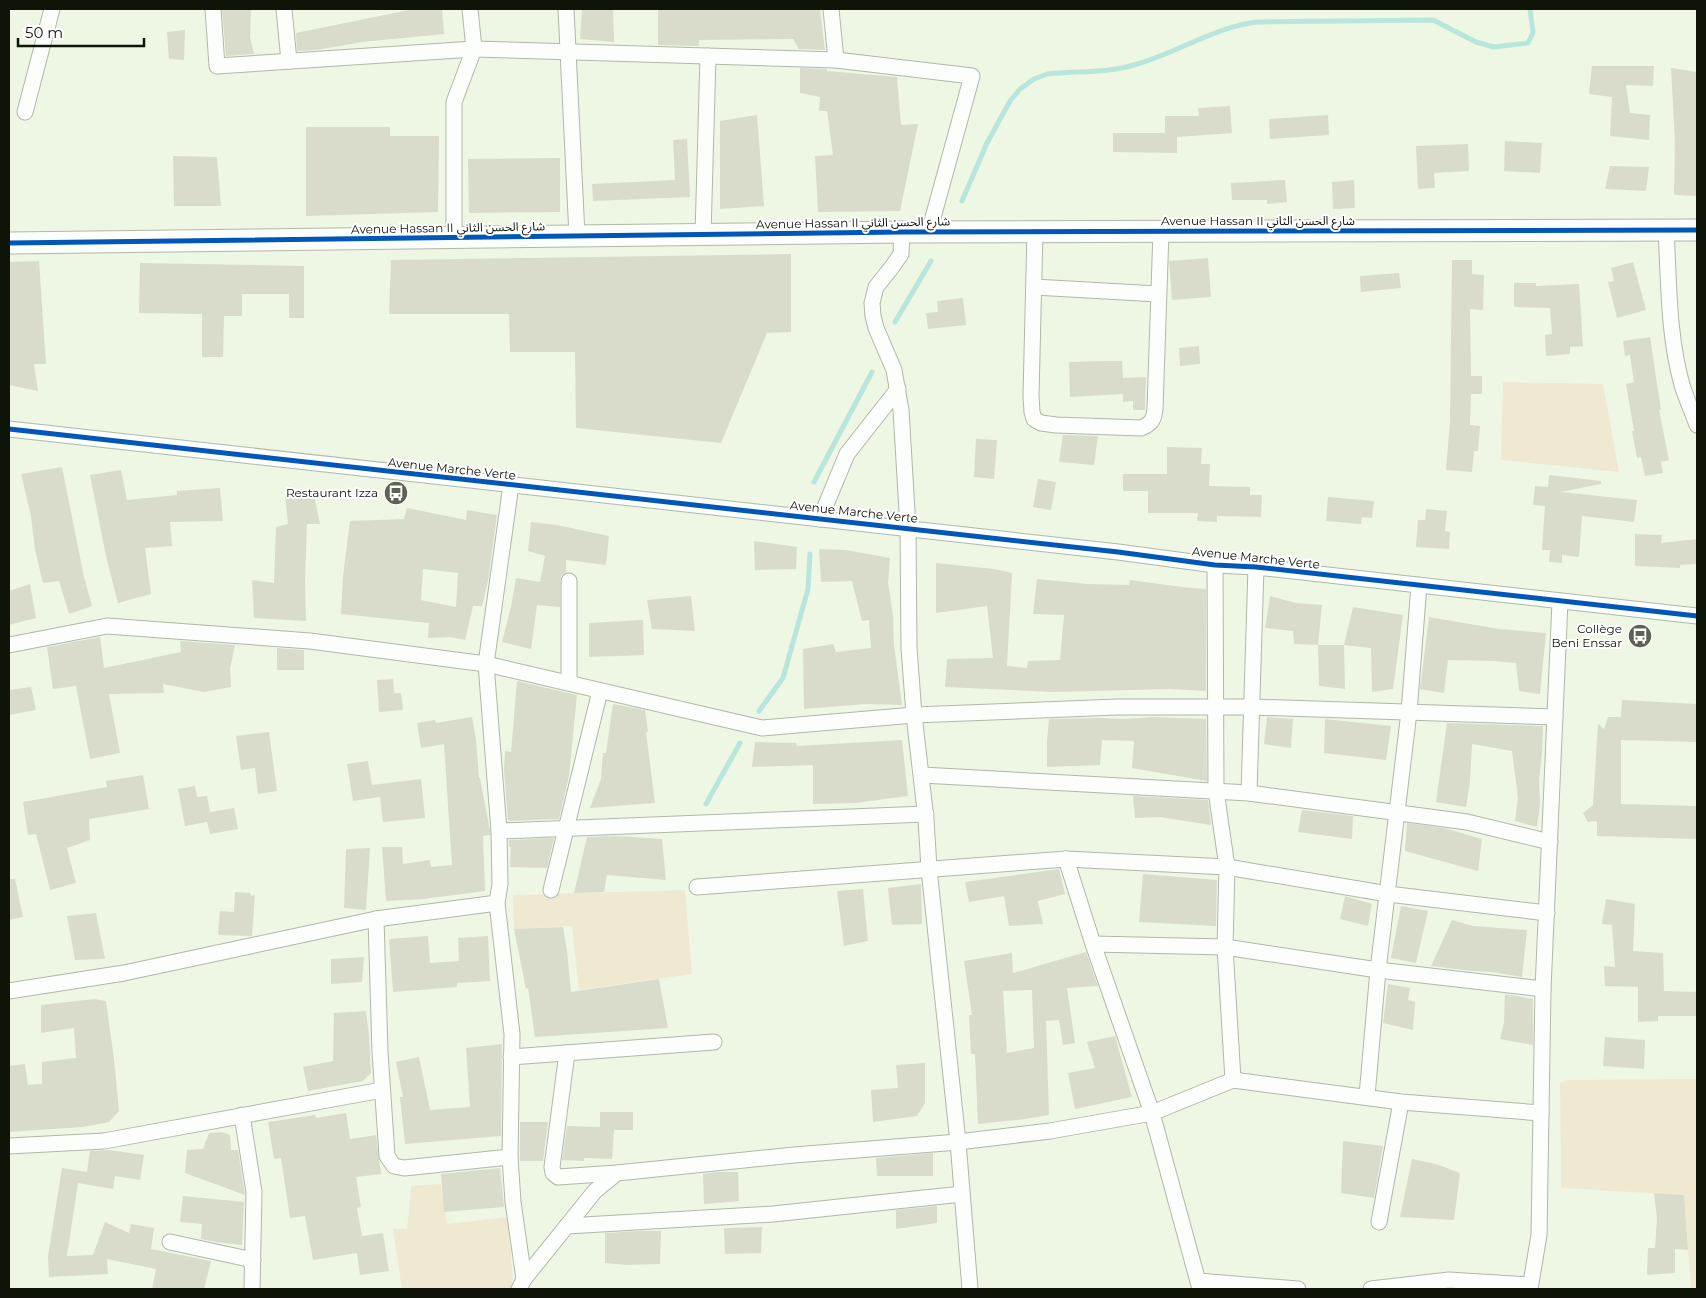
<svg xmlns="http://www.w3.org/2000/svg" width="1706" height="1298" font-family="Montserrat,'Noto Sans Arabic',sans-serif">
<rect width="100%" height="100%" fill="#edf7e4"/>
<!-- green -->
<g fill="#f0e9d2">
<polygon points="1503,382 1603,384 1619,472 1501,460"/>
<polygon points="685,890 692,974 579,990 572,926 514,929 513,895"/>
<polygon points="1697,1079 1697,1289 1691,1289 1684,1195 1561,1188 1560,1083 1568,1080"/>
<polygon points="441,1184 447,1224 508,1217 513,1280 510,1289 402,1289 393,1229 407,1229 411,1186"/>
</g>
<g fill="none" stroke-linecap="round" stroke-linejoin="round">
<!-- stream -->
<g stroke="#b8e6dc" stroke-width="5">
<path d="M962 201 987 143 1010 101 1020 89 1034 79 1047 74C1073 71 1109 73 1134 65 1175 54 1214 27 1257 22L1433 20 1476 42 1494 47 1528 43 1533 33 1530 9"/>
<polyline points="895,322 931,261"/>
<polyline points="814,482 872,372"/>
<polyline points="759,711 783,678 808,589 810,554"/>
<polyline points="706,804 740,743"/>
</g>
</g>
<!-- building -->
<g fill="#d9dccb" fill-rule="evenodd">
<polygon points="222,9 251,9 250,37 254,54 226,56"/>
<polygon points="414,9 442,9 444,34 362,42 317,50 297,51 296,33"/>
<polygon points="582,9 613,9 614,42 580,39"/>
<polygon points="658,9 820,9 825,50 799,49 793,39 699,40 699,46 658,45"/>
<polygon points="185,30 184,60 169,59 167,32"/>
<polygon points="1592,66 1654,66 1653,86 1626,85 1630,113 1650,115 1649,140 1610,136 1612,97 1589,94"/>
<polygon points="800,68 827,69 827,71 897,77 901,125 918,124 900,211 818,212 815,156 833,155 827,111 819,111 820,97 800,93"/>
<polygon points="1671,68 1697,72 1697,196 1674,195 1675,143"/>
<polygon points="1230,106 1232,133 1177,137 1177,153 1113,152 1113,133 1165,133 1165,116 1199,116 1198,108"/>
<polygon points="757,115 764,206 720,209 720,121"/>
<polygon points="1328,115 1329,135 1270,139 1269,119"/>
<polygon points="306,127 390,127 390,136 439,136 438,212 306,216"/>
<polygon points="687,139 690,197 593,201 592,184 675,180 673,140"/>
<polygon points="1505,141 1542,143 1540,173 1504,171"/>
<polygon points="1468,144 1469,171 1434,173 1435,188 1418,189 1416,146"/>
<polygon points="173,156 217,157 221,206 174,206"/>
<polygon points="560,158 560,212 469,213 468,159"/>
<polygon points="1610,166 1649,167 1646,191 1605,189"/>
<polygon points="1285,180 1287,202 1267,204 1267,200 1232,200 1231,183"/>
<polygon points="1354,180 1355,208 1333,209 1332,182"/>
<polygon points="791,254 791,332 767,333 721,443 576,428 575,352 510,352 509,314 389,314 391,260"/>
<polygon points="1208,258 1211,297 1172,300 1169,261"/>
<polygon points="1452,260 1472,260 1472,274 1484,275 1483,310 1470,309 1471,376 1482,376 1482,394 1471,394 1470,425 1480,426 1478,451 1474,451 1472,472 1446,470 1450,420"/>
<polygon points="39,261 46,364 34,364 38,391 9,385 9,262"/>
<polygon points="1633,262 1646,310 1617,318 1608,282 1614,281 1611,268"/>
<polygon points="140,263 304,266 304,318 289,318 289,294 242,294 242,316 224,316 223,357 202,357 202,314 139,313"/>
<polygon points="1399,273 1401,288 1361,292 1360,276"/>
<polygon points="1514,283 1536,283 1536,286 1579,284 1583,346 1570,347 1570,354 1546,356 1545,335 1552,334 1550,308 1514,307"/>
<polygon points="963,298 966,325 928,329 926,313 938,312 937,301"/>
<polygon points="1650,337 1661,410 1659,410 1669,460 1661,462 1663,473 1645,476 1641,457 1637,458 1632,431 1634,431 1626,384 1634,382 1630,355 1625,356 1623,341"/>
<polygon points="1199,346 1200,364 1180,366 1179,348"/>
<polygon points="1102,361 1122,361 1123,378 1146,377 1145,410 1133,410 1133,401 1123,402 1123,394 1070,397 1069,362"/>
<polygon points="1063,435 1098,436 1094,465 1059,462"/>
<polygon points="976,439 997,440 994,479 974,477"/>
<polygon points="1167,447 1202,448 1201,464 1210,464 1209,486 1250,487 1250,495 1262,495 1261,517 1217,516 1217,522 1197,521 1198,513 1148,513 1148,491 1123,491 1123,474 1167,474"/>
<polygon points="62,467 84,577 92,606 69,614 59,581 43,583 35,550 31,516 21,474"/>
<polygon points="121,470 127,500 177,495 177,491 220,488 223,521 170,522 172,546 145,548 151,594 118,603 106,556 90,475"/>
<polygon points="1549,475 1601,481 1601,484 1561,492 1637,500 1634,522 1582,516 1579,557 1562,555 1562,563 1549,562 1550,550 1542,550 1545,506 1533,505 1535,486 1548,487"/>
<polygon points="1038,479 1056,482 1051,510 1033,507"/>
<polygon points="314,495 320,524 307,524 305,581 306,621 254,618 252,580 274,583 276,527 288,524 285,496"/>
<polygon points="1328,497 1374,501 1372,518 1362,517 1361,524 1326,521"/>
<path d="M407 508 466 520 467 510 497 515 488 581 482 606H473L465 640 450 637 428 638 429 623 341 614 343 576 350 521 404 519ZM423 569 458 573 456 607 421 600Z"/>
<polygon points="1426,509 1447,511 1445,531 1450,532 1449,549 1416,547 1418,520 1425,520"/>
<polygon points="531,522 557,525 609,536 606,565 566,560 566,572 561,576 560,581 560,607 537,605 531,649 502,642 511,607 516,578 540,582 545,556 528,551"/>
<polygon points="1635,534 1662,535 1661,543 1697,539 1697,564 1680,565 1680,568 1635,566"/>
<polygon points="754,541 797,547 796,569 755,570"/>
<polygon points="819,549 846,550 890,558 888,583 893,615 894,645 902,705 866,704 804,709 803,649 833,644 836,652 871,648 869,620 862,621 852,581 821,582"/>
<polygon points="936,563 994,569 1012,573 1007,666 1027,668 1028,661 1060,660 1064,615 1033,614 1037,579 1088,584 1129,585 1130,580 1182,587 1206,589 1206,691 1170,689 1054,692 945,687 947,659 993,658 987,606 936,613"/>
<polygon points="30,584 36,618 9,625 9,591"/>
<polygon points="691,596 695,631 652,629 647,600"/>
<polygon points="1270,596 1296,603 1322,605 1318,645 1294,644 1293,631 1265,628"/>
<polygon points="1353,607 1403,615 1393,689 1372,692 1371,648 1344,645"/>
<polygon points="1429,617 1499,629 1546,633 1540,694 1519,691 1516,663 1493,661 1448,660 1444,693 1420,689"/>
<polygon points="643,620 644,655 589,657 589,623"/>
<polygon points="100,637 104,668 181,652 180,641 235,645 230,669 231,687 204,692 163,684 164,693 109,694 120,753 90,759 76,686 53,689 47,647"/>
<polygon points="1318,645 1344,645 1345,689 1319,686"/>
<polygon points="277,648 304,650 304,670 277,670"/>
<polygon points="393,679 394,693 401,693 403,710 379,712 377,680"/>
<polygon points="517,681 577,695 569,776 559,819 508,821 504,771 505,751 511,752"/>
<polygon points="31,687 36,710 9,715 9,690"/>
<polygon points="1622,700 1697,704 1697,742 1621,740 1621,804 1697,806 1697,839 1597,836 1597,821 1588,822 1583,813 1593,805 1598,724 1604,729 1608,717 1621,717"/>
<polygon points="613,704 645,710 648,732 646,732 655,803 590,808 601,779 603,753 606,753"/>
<polygon points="472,717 476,740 479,778 480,778 490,831 490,835 483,836 485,891 423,899 386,901 382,847 402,847 403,864 430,860 431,867 452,865 444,744 421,748 417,723 435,720 436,723"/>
<polygon points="1153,717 1206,719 1207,781 1132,768 1134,741 1102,740 1100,765 1047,767 1047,741 1049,719 1101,718 1125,719"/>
<polygon points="1267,717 1293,719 1291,748 1264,744"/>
<polygon points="1325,719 1391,726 1386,760 1324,753"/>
<polygon points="1447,723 1543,726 1542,754 1539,780 1540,804 1537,827 1515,821 1518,798 1512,751 1472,744 1470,782 1466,807 1436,802"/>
<polygon points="269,732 277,791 258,794 255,768 241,770 236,736"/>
<polygon points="902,740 908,796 855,803 813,804 813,765 752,767 755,742 796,743 797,746"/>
<polygon points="368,761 372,785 421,779 425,818 383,822 380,797 353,801 347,764"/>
<polygon points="143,775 149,809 89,819 90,840 67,848 76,883 50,890 36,834 28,835 23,802 107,787 106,781"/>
<polygon points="195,786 197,797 207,796 210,812 234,808 238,829 210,834 207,822 185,826 178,789"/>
<polygon points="1133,796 1208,800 1211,825 1159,817 1135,818"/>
<polygon points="1302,810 1353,816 1352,839 1298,832"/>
<polygon points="1407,823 1444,828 1482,839 1478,871 1405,851"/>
<polygon points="616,836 662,839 666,880 607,875 604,892 574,893 587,837"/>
<polygon points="554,838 547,868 510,867 511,847 509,847 509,840"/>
<polygon points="370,848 366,910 344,908 346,849"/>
<polygon points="1059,869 1065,894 1038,901 1043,924 1009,926 1004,896 969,902 965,882"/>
<polygon points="1143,874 1217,880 1216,926 1139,922"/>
<polygon points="9,879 15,879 23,917 9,920"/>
<polygon points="921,884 922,924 892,925 888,888"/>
<polygon points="863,889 868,941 844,946 837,891"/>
<polygon points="235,892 250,893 251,896 255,895 252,936 218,935 220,911 234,912"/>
<polygon points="1345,896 1372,904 1368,926 1340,919"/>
<polygon points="1606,899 1635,904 1633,951 1663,953 1664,991 1697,992 1697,1016 1658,1016 1658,1021 1638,1022 1638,987 1605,986 1604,966 1615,967 1612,925 1602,924"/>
<polygon points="1401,906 1428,911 1416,963 1391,958"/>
<polygon points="96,913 105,959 75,960 67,916"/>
<polygon points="1452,920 1473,926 1527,930 1522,977 1492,972 1473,971 1431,966"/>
<polygon points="563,927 567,951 571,992 659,979 668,1028 535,1037 528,988 526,989 514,929"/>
<polygon points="428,936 430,963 459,961 458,938 488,936 490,981 457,983 457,987 393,992 389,939"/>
<path d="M1086 952 1098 986 1067 988 1075 1043 1063 1045 1059 1020 1046 1021 1049 1115 1025 1119 978 1124 975 1054H971L969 1015H972L964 961 1012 953 1013 973ZM1032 990 1034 1048 1007 1053 1003 991Z"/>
<polygon points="364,957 362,982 331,984 331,959"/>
<polygon points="1388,984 1410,988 1408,1000 1415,1002 1413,1030 1383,1023"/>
<polygon points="1505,994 1533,999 1533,1045 1500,1039 1504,1022"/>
<polygon points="94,999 106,1001 114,1059 119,1111 109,1122 83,1127 9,1132 9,1066 25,1064 28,1085 42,1084 42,1062 76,1058 74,1028 41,1033 41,1005"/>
<polygon points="366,1011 369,1035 371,1073 363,1081 308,1091 303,1067 333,1061 334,1013"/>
<polygon points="1115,1036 1132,1097 1075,1109 1068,1073 1095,1068 1087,1042"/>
<polygon points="1605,1037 1645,1040 1644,1069 1603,1066"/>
<polygon points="502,1044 501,1136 405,1144 400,1097 403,1097 396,1062 419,1057 430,1110 470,1107 466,1048"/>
<polygon points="925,1063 925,1103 917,1116 873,1122 871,1090 898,1088 896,1065"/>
<polygon points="600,1112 633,1112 633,1130 614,1130 612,1159 584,1158 584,1161 562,1160 567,1126 600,1127"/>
<polygon points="346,1113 350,1139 376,1135 381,1174 356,1177 361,1207 357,1208 362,1236 383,1233 389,1271 360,1275 357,1253 313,1260 305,1216 290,1218 281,1158 274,1159 268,1122 315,1115 316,1118"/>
<polygon points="520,1122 548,1122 543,1161 520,1161"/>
<polygon points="221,1132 230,1135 231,1150 238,1150 245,1195 185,1173 187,1150 203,1149 209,1133"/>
<polygon points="1343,1141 1383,1146 1374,1198 1341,1193"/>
<polygon points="109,1150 144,1155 140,1180 115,1176 113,1189 78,1183 67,1256 93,1255 105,1222 129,1233 131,1224 154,1228 151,1249 211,1261 204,1289 152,1289 156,1269 107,1259 108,1274 49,1277 48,1256 62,1168 87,1172 90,1151"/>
<polygon points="933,1153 933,1176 877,1176 876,1158"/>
<polygon points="1412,1159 1436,1164 1460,1173 1454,1220 1400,1217"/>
<polygon points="500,1168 504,1207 444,1212 441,1174"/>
<polygon points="717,1172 738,1172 739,1201 704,1204 703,1174"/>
<polygon points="1654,1193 1684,1195 1688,1250 1675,1249 1675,1273 1647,1275 1648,1248 1655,1248 1657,1218"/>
<polygon points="183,1196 244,1202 242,1245 216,1242 201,1239 202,1224 180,1222"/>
<polygon points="937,1206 937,1223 896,1229 896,1210"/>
<polygon points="762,1227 761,1253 725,1254 724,1228"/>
<polygon points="639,1231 661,1231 660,1264 628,1265 605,1263 605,1233"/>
</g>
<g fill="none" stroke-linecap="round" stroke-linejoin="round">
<!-- street casing -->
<g stroke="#b0b8a9" stroke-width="17">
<g id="street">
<polyline points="213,9 217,66 474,49 836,60 972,76 929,232"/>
<polyline points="284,9 289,61"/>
<polyline points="566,9 577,236"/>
<polyline points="831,9 836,60"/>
<polyline points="25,112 52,9"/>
<path d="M1035 231 1031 396 1032 412 1034 419 1041 423 1056 425 1141 428C1151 424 1154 420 1155 409L1161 231"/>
<path d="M1666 231C1669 282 1668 335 1682 385 1686 398 1692 411 1697 425"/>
<polyline points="902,232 901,254 892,267 876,287 872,303 873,316 876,328 894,370 901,410 908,528 909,648 914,715 926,819 929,869 958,1142 970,1289"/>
<polyline points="703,235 708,56"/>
<polyline points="454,238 454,102 474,49 470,9"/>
<polyline points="1034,287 1158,294"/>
<polyline points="9,429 1118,552 1215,565 1256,567 1697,616"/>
<polyline points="511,485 486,664 499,831 500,884 497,903 512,1034 510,1157 513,1202 524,1279"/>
<polyline points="820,519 847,454 898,389"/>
<polyline points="1215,565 1216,791 1227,867 1225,947 1233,1080"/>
<polyline points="9,645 107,626 310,641 486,664 762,728 914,715 1117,707 1252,707 1555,717"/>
<polyline points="569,683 569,581"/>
<polyline points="922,775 1249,793 1467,822 1550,842"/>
<polyline points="1249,793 1256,567"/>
<polyline points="499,831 926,814"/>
<polyline points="1066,859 1093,944 1152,1113 1200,1289"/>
<polyline points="697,887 1066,859 1227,867 1388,894 1547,913"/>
<polyline points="551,890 600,691"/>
<polyline points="376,919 497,903"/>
<polyline points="1093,944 1225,947 1378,970 1543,989"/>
<polyline points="9,991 124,973 376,919 380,1052 387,1156 394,1166 404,1168 510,1157"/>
<polyline points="567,1053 552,1167 553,1173 558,1177 617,1173 794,1155 958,1142 1050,1131 1152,1113 1233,1080 1401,1102 1541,1113"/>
<polyline points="511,1057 714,1042"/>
<polyline points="1367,1096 1378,970 1409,712 1419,585"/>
<polyline points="242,1115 254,1192 252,1289"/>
<polyline points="9,1146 104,1141 382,1090"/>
<polyline points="1379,1222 1401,1102"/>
<polyline points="567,1226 773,1214 962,1194"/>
<polyline points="170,1242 253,1260"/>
<polyline points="1198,1281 1298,1289"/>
<polyline points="519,1289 524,1279 595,1191 617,1173"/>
<polyline points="1371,1289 1449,1280 1530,1285"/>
<polyline points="1530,1289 1539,1235 1543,989 1560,601"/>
</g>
</g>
<!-- secondary casing -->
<g stroke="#b0b8a9" stroke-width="23">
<polyline id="secondary" points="9,243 902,232 1697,230"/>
</g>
<!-- street -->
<use href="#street" stroke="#fcfefb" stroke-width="15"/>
<!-- secondary -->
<use href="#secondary" stroke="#fcfefb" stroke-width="21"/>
<!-- cycleway casing -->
<g stroke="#fff" stroke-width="8">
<g id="cycleway">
<polyline points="9,243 902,232 1697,230"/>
<polyline points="9,429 1118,552 1215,565 1256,567 1697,616"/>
</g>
</g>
<!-- cycleway -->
<use href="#cycleway" stroke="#0057b8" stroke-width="5"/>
</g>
<!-- icons -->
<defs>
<g id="bus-disc" transform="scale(1.25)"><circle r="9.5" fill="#5c6355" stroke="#fff"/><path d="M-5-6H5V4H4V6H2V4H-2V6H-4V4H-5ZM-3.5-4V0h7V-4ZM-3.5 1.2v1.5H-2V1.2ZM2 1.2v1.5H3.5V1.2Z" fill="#fff"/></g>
</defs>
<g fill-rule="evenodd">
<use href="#bus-disc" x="396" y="493"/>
<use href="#bus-disc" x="1640" y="636"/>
</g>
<g text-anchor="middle" stroke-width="4" stroke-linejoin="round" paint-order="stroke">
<!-- street labels -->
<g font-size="12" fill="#0e1408" stroke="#fff">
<text x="1258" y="225">Avenue Hassan II شارع الحسن الثاني</text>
<text transform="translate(853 223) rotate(-1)" y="4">Avenue Hassan II شارع الحسن الثاني</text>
<text transform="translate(448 228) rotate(-1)" y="4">Avenue Hassan II شارع الحسن الثاني</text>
<text transform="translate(452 469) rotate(6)" y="4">Avenue Marche Verte</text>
<text transform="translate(854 512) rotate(6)" y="4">Avenue Marche Verte</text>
<text transform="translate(1256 558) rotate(6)" y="4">Avenue Marche Verte</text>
</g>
<!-- poi labels -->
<g font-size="12" fill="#0e1408" stroke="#fff" text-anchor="end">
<text x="378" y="497">Restaurant Izza</text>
<text x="1622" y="633">Collège<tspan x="1622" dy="14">Beni Enssar</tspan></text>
</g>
</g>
<!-- border -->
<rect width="1706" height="1298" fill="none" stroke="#0e1408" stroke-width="20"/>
<!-- scale -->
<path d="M18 38v8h126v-8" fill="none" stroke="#0e1408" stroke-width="2.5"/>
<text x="25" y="38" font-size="15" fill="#0e1408" stroke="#ffffff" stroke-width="4" paint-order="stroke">50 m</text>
</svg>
